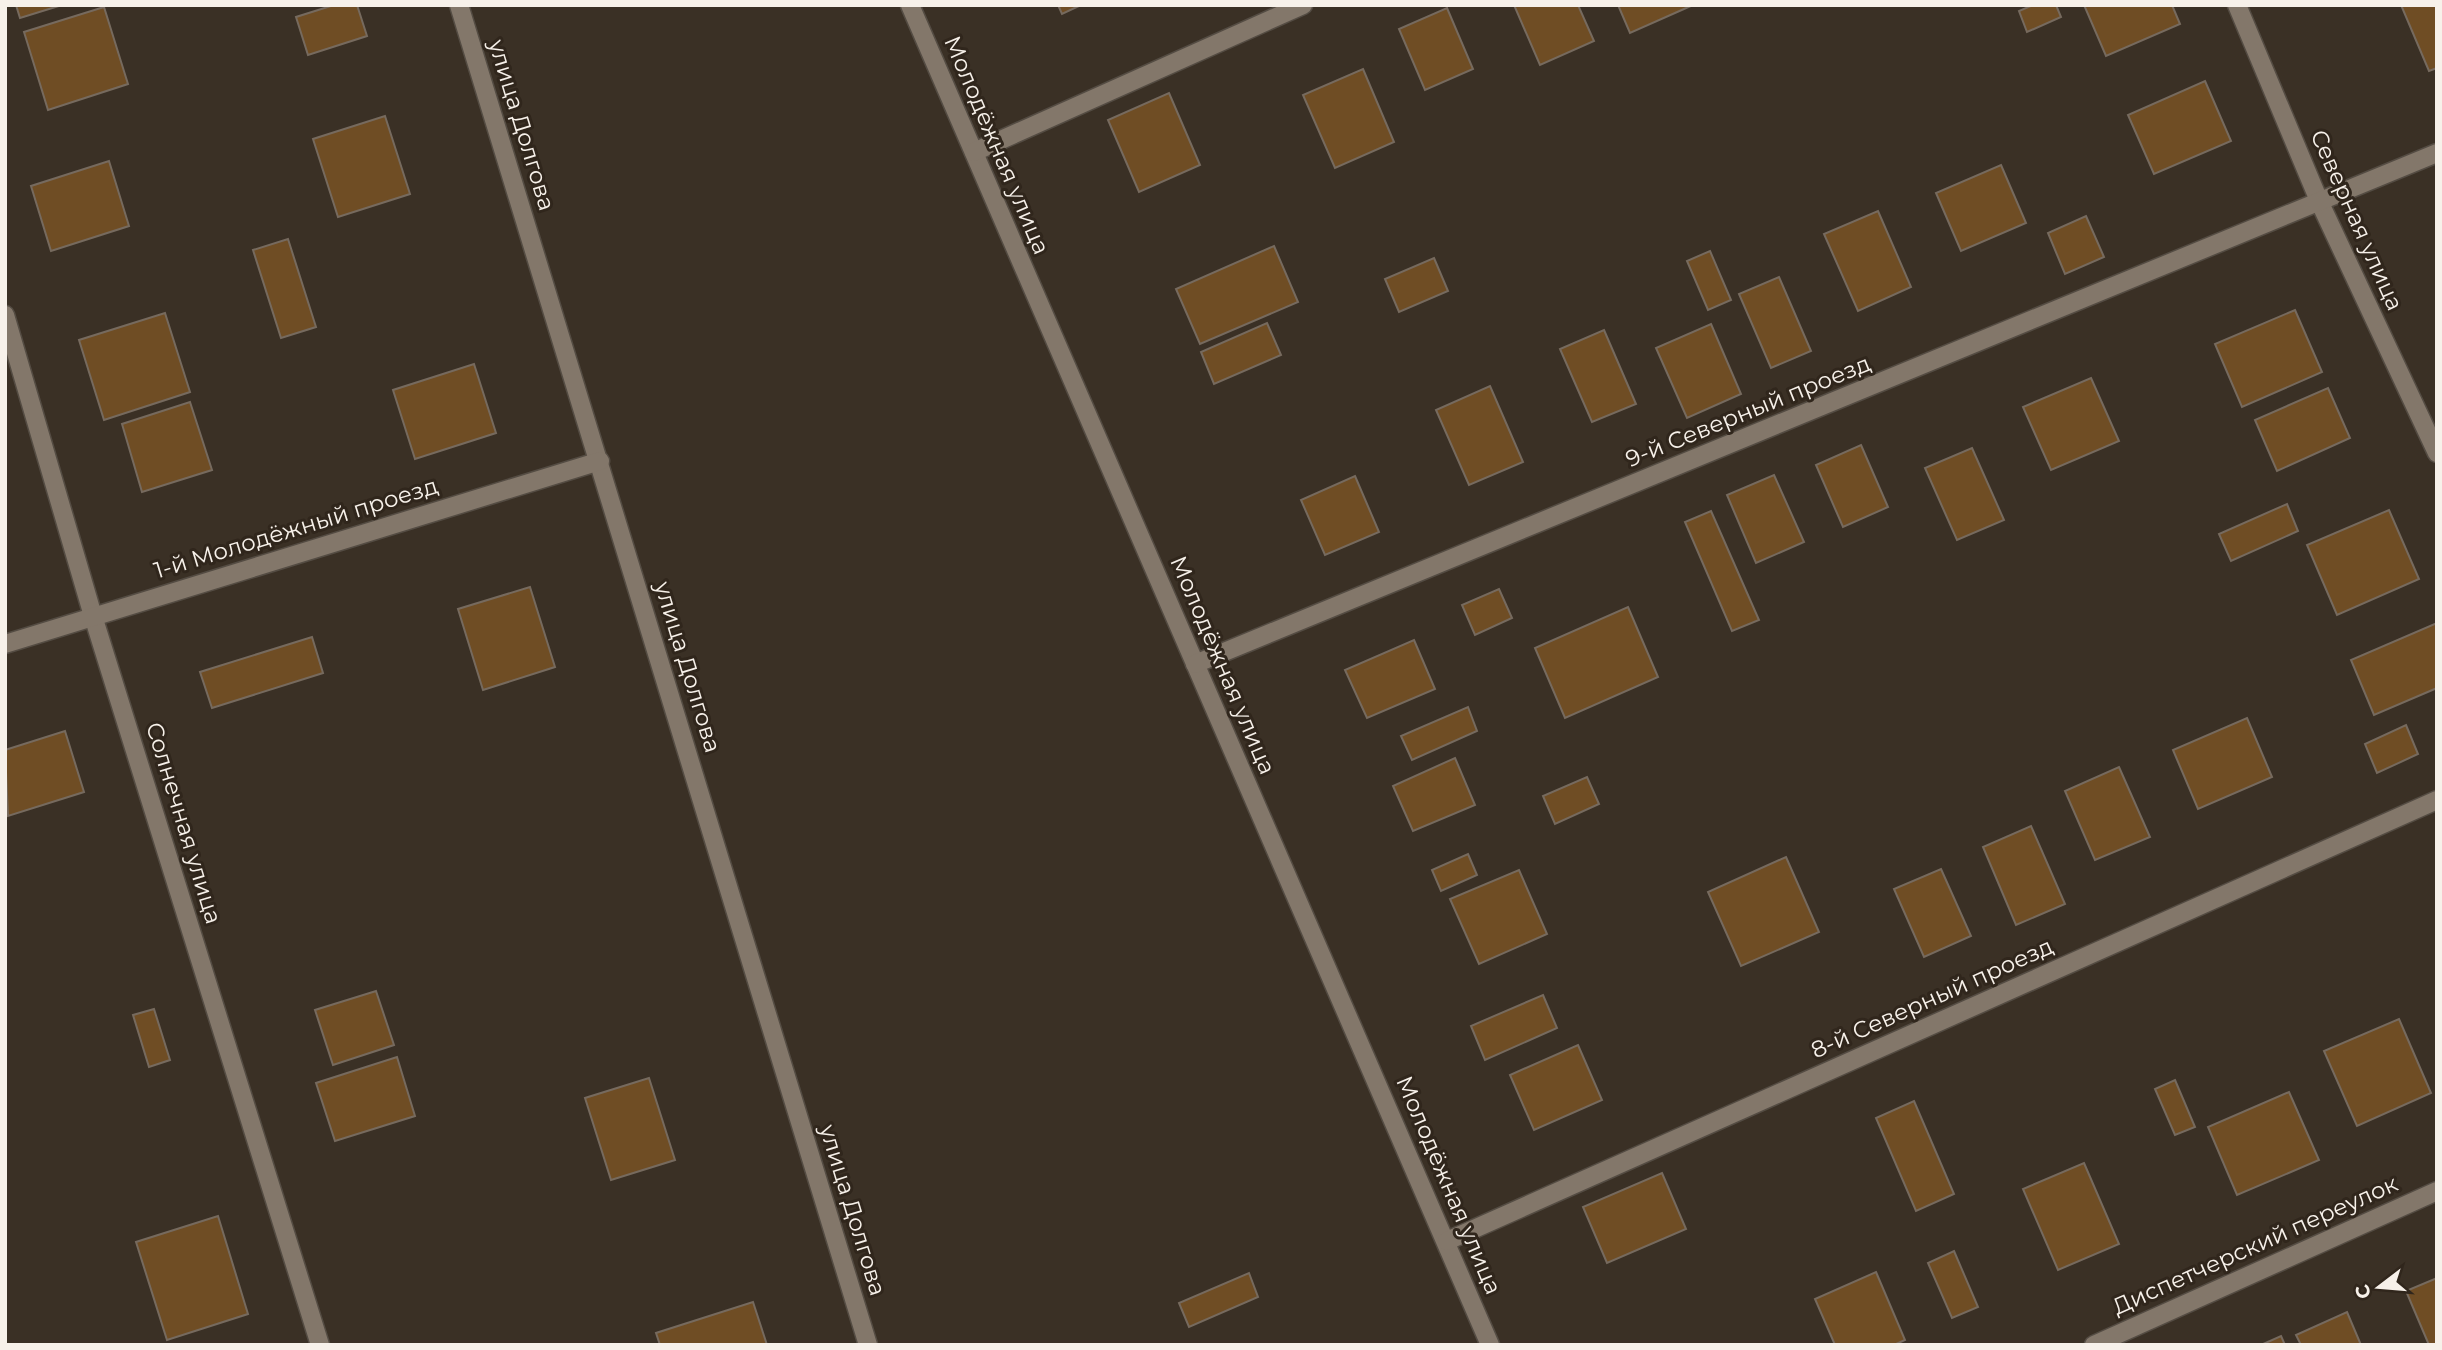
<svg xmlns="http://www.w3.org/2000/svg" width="2442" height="1350" font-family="Montserrat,sans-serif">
<rect width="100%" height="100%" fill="#3a3025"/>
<!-- building -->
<g fill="#6f4d24" stroke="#766a5e" stroke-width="2">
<polygon points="16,5 62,5 20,18"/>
<polygon points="334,5 357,5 367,36 308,55 296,17"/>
<polygon points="1058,5 1081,5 1062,14"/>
<polygon points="1514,5 1578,5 1594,41 1540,65"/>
<polygon points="1618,5 1693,5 1630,33"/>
<polygon points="2033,5 2056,5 2061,17 2027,32 2019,11"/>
<polygon points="2084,5 2172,5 2180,24 2106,56"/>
<polygon points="2401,5 2437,5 2437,68 2429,71"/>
<polygon points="104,7 128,84 48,110 24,32"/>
<polygon points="1447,8 1473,69 1425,90 1399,29"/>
<polygon points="1363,69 1394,142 1335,168 1303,95"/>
<polygon points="2205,81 2231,141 2154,174 2128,115"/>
<polygon points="1169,93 1200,165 1139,192 1108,120"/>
<polygon points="385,116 410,194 338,217 313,139"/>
<polygon points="109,161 129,226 51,251 31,186"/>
<polygon points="2001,165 2026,223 1961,251 1936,193"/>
<polygon points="1878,211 1911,287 1858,311 1824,234"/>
<polygon points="2086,216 2104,257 2065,274 2048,233"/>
<polygon points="288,239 316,327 281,338 253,250"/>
<polygon points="1274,246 1298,302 1200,344 1176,289"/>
<polygon points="1710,251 1731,300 1708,310 1687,261"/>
<polygon points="1434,258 1448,291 1399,312 1385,279"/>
<polygon points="1779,277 1811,351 1771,368 1739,294"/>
<polygon points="2295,310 2322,372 2242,407 2215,344"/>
<polygon points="165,313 190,392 104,420 79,340"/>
<polygon points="1267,323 1281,355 1214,384 1201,352"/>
<polygon points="1711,324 1741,394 1687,418 1656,348"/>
<polygon points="1604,330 1636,404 1592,422 1560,349"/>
<polygon points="474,364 496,433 415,459 393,390"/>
<polygon points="2091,378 2119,441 2051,470 2023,407"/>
<polygon points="1490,386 1523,462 1469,485 1436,410"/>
<polygon points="2328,388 2350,438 2277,471 2255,420"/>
<polygon points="190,402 212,470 142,492 122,424"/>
<polygon points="1861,445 1888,507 1843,527 1816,465"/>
<polygon points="1972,448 2004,520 1957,540 1925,468"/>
<polygon points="1774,475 1804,542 1756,563 1727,495"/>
<polygon points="1355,476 1379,532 1325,555 1301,500"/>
<polygon points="2287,504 2298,531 2231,561 2219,534"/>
<polygon points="2389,510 2419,579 2337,615 2307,545"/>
<polygon points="1711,511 1759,620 1732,631 1685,522"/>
<polygon points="530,587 555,667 483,690 458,609"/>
<polygon points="1499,589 1512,618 1475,635 1462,605"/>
<polygon points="1628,607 1658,677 1565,718 1535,648"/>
<polygon points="2437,623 2437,688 2374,715 2351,660"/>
<polygon points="312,637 323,673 212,708 200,672"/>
<polygon points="1414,640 1435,689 1367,718 1345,670"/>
<polygon points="1468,707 1477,731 1412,760 1401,736"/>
<polygon points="2247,718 2272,777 2198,809 2173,750"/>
<polygon points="2406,725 2418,754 2377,773 2365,744"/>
<polygon points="65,731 84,792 8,816 5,750"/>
<polygon points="1455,758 1475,805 1413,831 1393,786"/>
<polygon points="2119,767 2150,837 2095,860 2065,791"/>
<polygon points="1587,777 1599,804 1555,824 1543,796"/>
<polygon points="2031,826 2065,904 2016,925 1983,847"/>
<polygon points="1468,854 1477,875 1441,891 1432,870"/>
<polygon points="1786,857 1819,932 1741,966 1708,892"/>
<polygon points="1941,869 1971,936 1924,957 1894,889"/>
<polygon points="1519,870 1547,934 1479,964 1450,899"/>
<polygon points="376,991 394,1045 333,1065 315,1010"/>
<polygon points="1543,995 1557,1028 1485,1060 1471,1026"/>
<polygon points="154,1009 170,1060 149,1067 133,1015"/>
<polygon points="2399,1019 2431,1093 2357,1126 2324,1051"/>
<polygon points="1578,1045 1602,1100 1534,1130 1510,1075"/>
<polygon points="397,1057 415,1116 335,1141 316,1083"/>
<polygon points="649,1078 675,1160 611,1180 585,1098"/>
<polygon points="2175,1080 2195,1127 2175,1135 2155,1089"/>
<polygon points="2289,1092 2319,1160 2237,1195 2208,1127"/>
<polygon points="1914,1101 1954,1194 1916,1211 1876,1118"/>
<polygon points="2084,1163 2119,1244 2058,1270 2023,1189"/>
<polygon points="1662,1173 1686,1229 1607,1263 1583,1207"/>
<polygon points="218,1216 248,1314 167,1340 136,1242"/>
<polygon points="1954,1251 1978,1307 1952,1318 1928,1263"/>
<polygon points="1876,1272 1905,1340 1894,1345 1835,1345 1815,1299"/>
<polygon points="1249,1273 1258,1297 1189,1327 1179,1303"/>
<polygon points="2437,1278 2437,1345 2429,1345 2406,1291"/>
<polygon points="753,1302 767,1345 660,1345 656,1333"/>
<polygon points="2347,1312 2361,1345 2301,1345 2296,1335"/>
<polygon points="2281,1336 2285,1345 2261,1345"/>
</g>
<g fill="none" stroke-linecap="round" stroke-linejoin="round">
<!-- minor casing -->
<g stroke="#544c43" stroke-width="21">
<g id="minor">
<polyline points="459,5 868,1345"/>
<polyline points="910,5 1490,1345"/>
<polyline points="2237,5 2320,203 2437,453"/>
<polyline points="974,152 1303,5"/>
<polyline points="5,315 93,616 320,1345"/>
<polyline points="5,644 600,461"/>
<polyline points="1195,664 2437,153"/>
<polyline points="1447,1241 2437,800"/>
<polyline points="2094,1345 2437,1191"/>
</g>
</g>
<!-- minor -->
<use href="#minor" stroke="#83776a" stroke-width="18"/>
</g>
<g text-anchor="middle" stroke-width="6" stroke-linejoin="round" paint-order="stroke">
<!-- street labels -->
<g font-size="23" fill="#f7f1ea" stroke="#30261c">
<text transform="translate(522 125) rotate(73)" y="8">улица Долгова</text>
<text transform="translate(997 145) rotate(67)" y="8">Молодёжная улица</text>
<text transform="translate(2357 220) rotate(66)" y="8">Северная улица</text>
<text transform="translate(1748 411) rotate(-22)" y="8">9-й Северный проезд</text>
<text transform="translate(296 528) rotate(-17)" y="8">1-й Молодёжный проезд</text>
<text transform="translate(1223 665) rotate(67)" y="8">Молодёжная улица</text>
<text transform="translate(688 667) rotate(73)" y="8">улица Долгова</text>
<text transform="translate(184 823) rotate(73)" y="8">Солнечная улица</text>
<text transform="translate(1932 998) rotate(-24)" y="8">8-й Северный проезд</text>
<text transform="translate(1449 1185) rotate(67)" y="8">Молодёжная улица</text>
<text transform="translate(853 1210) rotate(73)" y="8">улица Долгова</text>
<text transform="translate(2255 1245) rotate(-24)" y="8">Диспетчерский переулок</text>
</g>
</g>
<!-- border -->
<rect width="2442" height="1350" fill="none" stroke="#f7f1ea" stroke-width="14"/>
<!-- north arrow -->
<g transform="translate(2379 1287) rotate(254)" stroke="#30261c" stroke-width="5" paint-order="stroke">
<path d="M0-5L12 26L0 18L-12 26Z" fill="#f7f1ea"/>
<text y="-10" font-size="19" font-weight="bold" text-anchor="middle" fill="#f7f1ea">С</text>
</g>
</svg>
